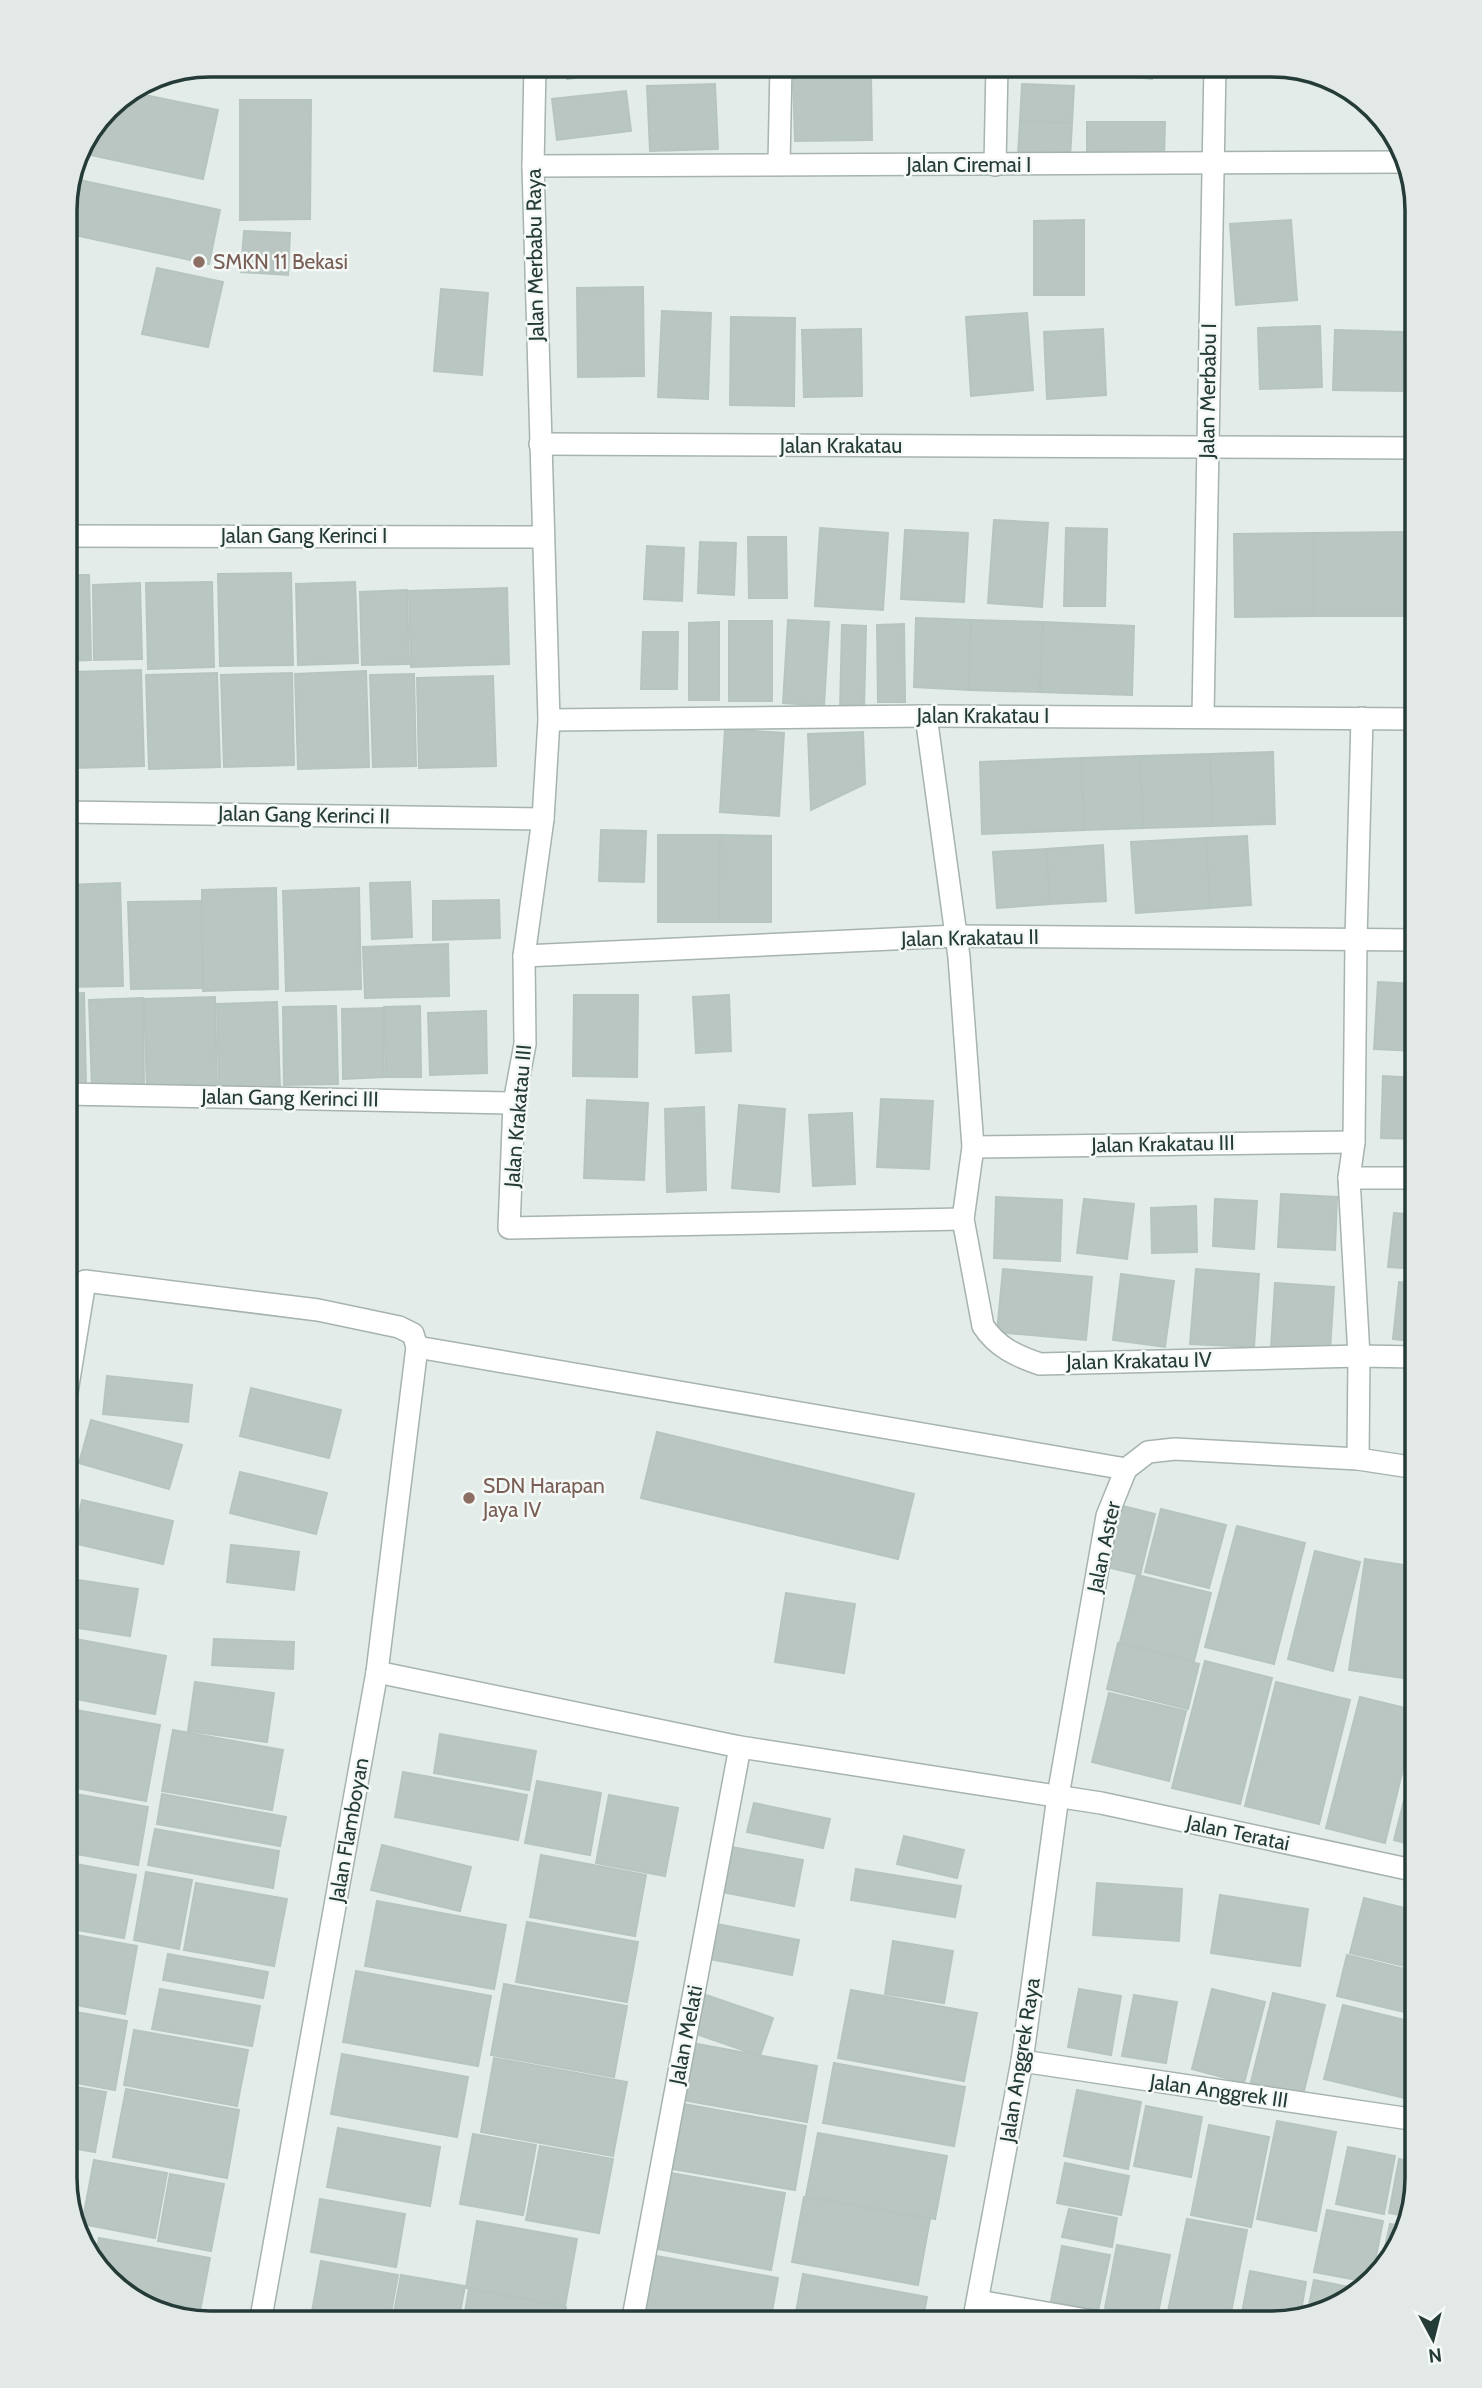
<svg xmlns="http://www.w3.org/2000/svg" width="1482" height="2388" font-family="Cabin,sans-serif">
<rect width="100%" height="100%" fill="#e3ece8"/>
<!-- building -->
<g fill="#b9c6c2" stroke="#b6c5c0" stroke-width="2">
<polygon points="565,65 631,65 632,69 567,79"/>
<polygon points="653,65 696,65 653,68"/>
<polygon points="890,65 960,65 960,76 890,77"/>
<rect x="1014" y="65" width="67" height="5"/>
<polygon points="1096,65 1154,65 1152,79 1095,73"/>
<polygon points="871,74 872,140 795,141 793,75"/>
<polygon points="715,84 718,149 650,151 647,86"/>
<polygon points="1022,84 1074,86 1072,123 1020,121"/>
<polygon points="626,91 631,131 557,140 552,99"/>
<polygon points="130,92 218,110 203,179 77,152 108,107"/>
<polygon points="240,100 311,100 310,219 240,220"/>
<polygon points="1020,121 1072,123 1070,158 1018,155"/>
<polygon points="1087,122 1165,122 1164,160 1087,159"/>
<polygon points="70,178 220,210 209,264 65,233 65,201"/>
<polygon points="1084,220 1084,295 1034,295 1034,221"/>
<polygon points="1291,220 1297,300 1236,305 1230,224"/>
<polygon points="244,231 290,233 288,275 241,272"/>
<polygon points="157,268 223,282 208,347 142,334"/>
<polygon points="643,287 644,376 578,377 577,288"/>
<polygon points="441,289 488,293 482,375 434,371"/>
<polygon points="662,311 711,313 708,399 658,397"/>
<polygon points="1027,313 1033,390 971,396 966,317"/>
<polygon points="731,317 795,318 794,406 730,405"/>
<polygon points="1320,326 1322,387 1260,389 1258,328"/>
<polygon points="861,329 862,396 804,397 802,330"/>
<polygon points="1103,329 1106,395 1047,399 1044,332"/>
<polygon points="1335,330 1403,332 1402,391 1333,390"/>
<polygon points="994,520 1048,523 1042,607 988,603"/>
<polygon points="820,528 888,533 883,610 815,606"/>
<polygon points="1066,528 1107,529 1105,606 1064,606"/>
<polygon points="905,530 968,533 964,602 901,599"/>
<rect x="1408" y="532" width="9" height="84"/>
<polygon points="1408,532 1408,616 1314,616 1314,533"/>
<polygon points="1314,533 1314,616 1235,617 1234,534"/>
<polygon points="748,537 786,537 787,598 749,598"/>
<polygon points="700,542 736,543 734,595 698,593"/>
<polygon points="647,546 684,548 682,601 644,599"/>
<polygon points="291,573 293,665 220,666 218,574"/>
<polygon points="65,575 89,575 91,660 65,661"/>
<polygon points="212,582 214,667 148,669 146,583"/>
<polygon points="355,582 358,663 298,665 296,584"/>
<polygon points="140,583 142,659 94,660 93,585"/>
<polygon points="507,588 509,664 411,667 409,591"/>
<polygon points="407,590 409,664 362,665 360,592"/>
<polygon points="916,618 971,620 969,690 914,687"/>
<polygon points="788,620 829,622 824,706 783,703"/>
<polygon points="971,620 1043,622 1040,692 969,690"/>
<rect x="729" y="621" width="43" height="80"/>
<polygon points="719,622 719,700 689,700 689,623"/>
<polygon points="1043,622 1134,626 1132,695 1040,692"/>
<polygon points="904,624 905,702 878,702 877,625"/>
<polygon points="842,625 866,626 864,710 840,710"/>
<polygon points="643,632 678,632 677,689 641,689"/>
<polygon points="65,668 68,668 71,784 65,784"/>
<polygon points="141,670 144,766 74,768 72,672"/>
<polygon points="366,671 369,767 298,769 295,674"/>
<polygon points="217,673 220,767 149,769 146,675"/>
<polygon points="292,673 294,765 224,767 221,675"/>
<polygon points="414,674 416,766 373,767 370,675"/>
<polygon points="493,676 496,766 419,768 417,678"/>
<polygon points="725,729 784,733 779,816 720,812"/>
<polygon points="863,732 865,784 811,810 808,734"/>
<polygon points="1273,752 1275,824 1212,826 1210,754"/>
<polygon points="1210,754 1212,826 1143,828 1140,756"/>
<polygon points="1140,756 1143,828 1084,830 1081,758"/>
<polygon points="1081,758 1084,830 982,834 980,762"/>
<polygon points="601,830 646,831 644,882 599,881"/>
<polygon points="658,835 720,835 719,922 658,922"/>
<polygon points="720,835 771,836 771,922 719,922"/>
<polygon points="1247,836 1251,905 1210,908 1206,838"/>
<polygon points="1206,838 1210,908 1136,913 1131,842"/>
<polygon points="1103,845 1106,901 1050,904 1046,849"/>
<polygon points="1046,849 1050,904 997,908 993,852"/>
<polygon points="410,882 412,937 372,939 370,883"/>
<polygon points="120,883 123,986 65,987 65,885"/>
<polygon points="276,888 278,989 203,991 202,890"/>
<polygon points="359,888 361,989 286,991 283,891"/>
<polygon points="499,900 500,938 433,940 433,901"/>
<polygon points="201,901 203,988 131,989 128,902"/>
<polygon points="448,944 449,996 365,998 363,947"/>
<polygon points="1378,982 1417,984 1417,1051 1374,1049"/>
<polygon points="84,993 86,1085 65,1086 65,994"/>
<polygon points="574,995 638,995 637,1077 573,1076"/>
<polygon points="729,995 731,1051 696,1053 693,997"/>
<polygon points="215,997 217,1088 147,1090 144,999"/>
<polygon points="143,998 144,1088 92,1089 89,1000"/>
<polygon points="277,1002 280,1088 219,1089 217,1004"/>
<polygon points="336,1006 338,1084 284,1085 283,1007"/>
<polygon points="420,1006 421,1077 386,1077 384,1007"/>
<polygon points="383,1008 384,1077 343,1079 342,1009"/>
<polygon points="486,1011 487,1073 430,1075 428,1013"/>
<polygon points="1383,1076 1417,1078 1417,1139 1381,1138"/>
<polygon points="881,1099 933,1101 929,1169 877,1167"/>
<polygon points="587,1100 648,1103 644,1180 584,1178"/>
<polygon points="739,1105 785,1109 779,1192 732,1188"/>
<polygon points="704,1107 706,1190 667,1192 665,1109"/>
<polygon points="852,1113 855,1184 813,1186 809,1115"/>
<polygon points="1281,1194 1337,1197 1335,1250 1278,1247"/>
<polygon points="996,1197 1062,1200 1060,1261 994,1258"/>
<polygon points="1084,1199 1134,1204 1127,1259 1077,1253"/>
<polygon points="1215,1199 1257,1201 1254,1249 1213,1246"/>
<polygon points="1196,1206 1197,1252 1152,1253 1151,1208"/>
<polygon points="1394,1213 1417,1215 1417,1269 1388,1267"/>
<polygon points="1003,1269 1092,1277 1086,1340 997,1332"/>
<polygon points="1196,1269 1259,1274 1254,1347 1190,1344"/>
<polygon points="1121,1274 1174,1281 1165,1347 1113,1340"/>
<polygon points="1399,1282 1417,1284 1417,1342 1393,1339"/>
<polygon points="1275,1283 1334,1287 1330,1351 1271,1348"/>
<polygon points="107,1376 192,1385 188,1422 103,1414"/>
<polygon points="251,1388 341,1410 329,1458 240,1436"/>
<polygon points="91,1420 182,1445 169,1489 79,1463"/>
<polygon points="657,1432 914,1494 898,1559 641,1498"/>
<polygon points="240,1472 327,1493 316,1534 230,1513"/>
<polygon points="82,1500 173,1521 163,1564 73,1543"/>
<polygon points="1115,1504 1155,1514 1140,1575 1099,1565"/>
<polygon points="1161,1509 1226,1525 1209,1588 1145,1572"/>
<polygon points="1237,1526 1305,1543 1274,1664 1205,1647"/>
<polygon points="231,1545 299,1552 294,1590 227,1582"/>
<polygon points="1315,1551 1360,1562 1333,1671 1288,1659"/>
<polygon points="1365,1559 1417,1567 1417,1680 1349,1670"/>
<polygon points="1137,1575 1211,1593 1194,1661 1120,1642"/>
<polygon points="65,1578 138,1589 130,1636 65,1626"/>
<polygon points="786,1593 855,1604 844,1673 775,1662"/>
<polygon points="65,1637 166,1656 155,1714 65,1697"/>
<polygon points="214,1639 294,1642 293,1669 212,1665"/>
<polygon points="1118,1643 1199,1664 1188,1709 1107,1689"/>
<polygon points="1205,1661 1272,1678 1240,1804 1172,1788"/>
<polygon points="195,1682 274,1693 267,1742 188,1731"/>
<polygon points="1276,1682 1350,1700 1319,1824 1245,1806"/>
<polygon points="1109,1693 1186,1711 1169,1781 1092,1762"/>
<polygon points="1360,1697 1417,1711 1385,1843 1326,1828"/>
<polygon points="65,1708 160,1725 146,1801 65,1786"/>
<polygon points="173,1730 283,1750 272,1810 162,1791"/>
<polygon points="440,1734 536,1751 529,1790 434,1773"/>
<polygon points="1417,1749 1417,1846 1394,1840"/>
<polygon points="403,1772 527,1795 518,1840 395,1817"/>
<polygon points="537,1781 601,1793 590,1855 525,1843"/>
<polygon points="65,1792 148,1807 138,1865 65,1852"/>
<polygon points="162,1794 286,1817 280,1846 157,1824"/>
<polygon points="609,1795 678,1808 665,1876 596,1863"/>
<polygon points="754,1803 830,1819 823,1848 747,1832"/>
<polygon points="155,1829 279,1851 273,1888 148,1865"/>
<polygon points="904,1836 964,1850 957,1878 897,1864"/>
<polygon points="382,1845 471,1867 460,1911 371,1890"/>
<polygon points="726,1846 803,1860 794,1906 717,1891"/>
<polygon points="541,1855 646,1875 635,1936 530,1917"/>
<polygon points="65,1862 136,1875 124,1938 65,1928"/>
<polygon points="856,1869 961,1886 955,1917 851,1900"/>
<polygon points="146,1872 192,1880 179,1949 134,1940"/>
<polygon points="196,1883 287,1899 274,1966 184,1950"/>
<polygon points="1097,1883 1182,1889 1179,1941 1093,1935"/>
<polygon points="1220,1895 1308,1909 1300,1966 1211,1953"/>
<polygon points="1364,1898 1417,1911 1417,1969 1350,1953"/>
<polygon points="377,1901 506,1925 494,1989 365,1966"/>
<polygon points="527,1922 638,1942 627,2002 516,1982"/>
<polygon points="712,1923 799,1940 792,1975 704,1958"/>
<polygon points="65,1933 137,1946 125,2014 65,2003"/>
<polygon points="893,1941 953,1951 944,2003 885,1994"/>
<polygon points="168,1954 268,1972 263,1998 163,1980"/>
<polygon points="1347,1955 1417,1972 1417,2015 1337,1996"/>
<polygon points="356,1971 491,1996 478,2066 343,2042"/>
<polygon points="504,1984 627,2006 614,2077 491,2055"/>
<polygon points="160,1989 260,2006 252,2046 152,2029"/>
<polygon points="1079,1989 1121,1996 1111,2055 1068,2047"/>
<polygon points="1212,1989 1265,2002 1244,2083 1192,2069"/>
<polygon points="851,1990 977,2013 964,2081 838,2058"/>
<polygon points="1273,1993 1325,2005 1302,2099 1250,2086"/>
<polygon points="703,1994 773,2018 760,2056 690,2032"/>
<polygon points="1134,1995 1177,2002 1166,2063 1122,2056"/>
<polygon points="1343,2005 1417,2023 1417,2101 1324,2079"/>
<polygon points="65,2010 127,2021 115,2090 65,2081"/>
<polygon points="134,2030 248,2050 237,2106 124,2085"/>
<polygon points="692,2043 817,2066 807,2122 682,2100"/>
<polygon points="342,2054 468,2077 457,2137 331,2114"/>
<polygon points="494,2058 627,2082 613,2156 481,2132"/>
<polygon points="834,2063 965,2087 954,2146 823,2123"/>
<polygon points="65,2085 106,2092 95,2152 65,2147"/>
<polygon points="126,2089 239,2110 227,2178 113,2157"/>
<polygon points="1077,2090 1141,2102 1128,2169 1064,2156"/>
<polygon points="678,2103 806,2126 795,2190 666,2168"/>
<polygon points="1146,2106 1202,2117 1191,2177 1134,2166"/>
<polygon points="1277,2121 1336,2132 1316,2231 1257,2219"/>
<polygon points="1209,2125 1269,2137 1251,2227 1191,2215"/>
<polygon points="338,2128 440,2147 430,2206 327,2187"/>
<polygon points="818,2133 947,2156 935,2219 806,2196"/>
<polygon points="473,2134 536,2145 523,2215 460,2204"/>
<polygon points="540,2146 613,2159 599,2233 526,2220"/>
<polygon points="1348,2147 1395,2156 1384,2214 1336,2204"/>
<polygon points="1399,2159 1417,2163 1417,2179 1406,2216 1389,2213"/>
<polygon points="94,2160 167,2173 155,2238 82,2224"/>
<polygon points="1065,2163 1129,2176 1121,2215 1057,2203"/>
<polygon points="665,2172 785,2193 771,2270 652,2248"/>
<polygon points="170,2174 224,2184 211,2251 158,2241"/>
<polygon points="804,2197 930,2219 918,2285 792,2262"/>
<polygon points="320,2199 405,2214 396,2267 311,2252"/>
<polygon points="1069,2209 1117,2218 1112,2247 1062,2237"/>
<polygon points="1327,2210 1383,2221 1372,2277 1367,2282 1314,2272"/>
<polygon points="1187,2219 1247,2230 1229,2323 1178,2323 1166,2321"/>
<polygon points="477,2221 577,2239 565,2306 466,2288"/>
<polygon points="1390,2224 1403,2226 1393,2258 1380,2270"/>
<polygon points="99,2238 210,2258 198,2322 130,2299 95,2260"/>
<polygon points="1117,2245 1170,2255 1157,2318 1105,2308"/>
<polygon points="1062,2246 1110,2255 1098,2311 1051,2301"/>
<polygon points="651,2255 778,2278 770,2323 672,2323 640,2317"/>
<polygon points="321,2261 398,2275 389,2323 310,2323"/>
<polygon points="1250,2271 1306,2282 1300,2317 1272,2323 1240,2323"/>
<polygon points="803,2274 927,2297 922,2323 794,2323"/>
<polygon points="401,2275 465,2286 458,2323 392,2323"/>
<polygon points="1314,2280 1359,2289 1337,2308 1307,2315"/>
<polygon points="469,2289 566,2307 563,2323 463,2323"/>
</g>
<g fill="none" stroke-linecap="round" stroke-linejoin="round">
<!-- minor casing -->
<g stroke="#a6b3af" stroke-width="24">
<g id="minor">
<polyline points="535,65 533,166 549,720 543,819 524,956 525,1044 514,1103 509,1228 963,1219"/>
<polyline points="779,164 781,65"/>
<polyline points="995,165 997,65"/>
<polyline points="533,166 1406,162"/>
<polyline points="540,444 1417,448"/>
<polyline points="65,536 542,537"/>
<path d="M926 716 959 957 973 1147 963 1219 983 1326C997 1347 1016 1356 1040 1364L1359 1356 1417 1357"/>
<polyline points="1203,716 1215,65"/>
<polyline points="549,720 926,716 1417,719"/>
<polyline points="65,812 543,819"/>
<polyline points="524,956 957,936 1417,940"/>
<polyline points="65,1094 514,1103"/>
<polyline points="973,1147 1354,1142"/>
<polyline points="1349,1178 1417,1178"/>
<polyline points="417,1347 1126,1469"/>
<polyline points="65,1404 85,1281 318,1310 399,1327 413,1334 417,1347 377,1672 260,2323"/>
<polyline points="1358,1459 1359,1356 1349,1178 1354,1142 1356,939 1362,718"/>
<polyline points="377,1672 740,1747 1101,1803 1417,1871"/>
<polyline points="1022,2061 1417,2120"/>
<polyline points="978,2301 1104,2323"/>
<polyline points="632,2323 740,1747"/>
<polyline points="973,2323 1022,2061 1058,1796 1107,1516 1126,1469 1148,1452 1175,1449 1358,1459 1417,1468"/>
</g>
</g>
<!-- minor -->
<use href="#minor" stroke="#fff" stroke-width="21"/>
</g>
<!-- markers -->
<g fill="#8d6e63" stroke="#f4f8f6" stroke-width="2.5">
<circle cx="199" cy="262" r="7"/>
<circle cx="469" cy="1498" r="7"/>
</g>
<g text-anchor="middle" stroke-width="5" stroke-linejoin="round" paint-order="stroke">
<!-- street labels -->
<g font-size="21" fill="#253b37" stroke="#f4f8f6">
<text x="969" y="172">Jalan Ciremai I</text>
<text transform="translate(535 255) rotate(-91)" y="7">Jalan Merbabu Raya</text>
<text transform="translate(1208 391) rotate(-89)" y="7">Jalan Merbabu I</text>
<text x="841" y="453">Jalan Krakatau</text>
<text x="304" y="543">Jalan Gang Kerinci I</text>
<text x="983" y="723">Jalan Krakatau I</text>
<text transform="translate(304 815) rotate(1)" y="7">Jalan Gang Kerinci II</text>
<text transform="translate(970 938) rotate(-1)" y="7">Jalan Krakatau II</text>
<text transform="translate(290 1098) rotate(1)" y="7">Jalan Gang Kerinci III</text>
<text transform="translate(518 1116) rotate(-85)" y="7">Jalan Krakatau III</text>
<text transform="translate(1163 1144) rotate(-1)" y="7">Jalan Krakatau III</text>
<text transform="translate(1139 1361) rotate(-1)" y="7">Jalan Krakatau IV</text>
<text transform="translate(1104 1547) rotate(-78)" y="7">Jalan Aster</text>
<text transform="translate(349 1830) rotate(-80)" y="7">Jalan Flamboyan</text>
<text transform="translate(1238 1833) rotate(12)" y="7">Jalan Teratai</text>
<text transform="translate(686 2035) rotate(-79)" y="7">Jalan Melati</text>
<text transform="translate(1020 2060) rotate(-81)" y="7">Jalan Anggrek Raya</text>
<text transform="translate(1219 2091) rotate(8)" y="7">Jalan Anggrek III</text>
</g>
<!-- education labels -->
<g font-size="21" fill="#785e54" stroke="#f4f8f6" text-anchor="start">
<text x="213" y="269">SMKN 11 Bekasi</text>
<text x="483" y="1493">SDN Harapan<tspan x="483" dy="24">Jaya IV</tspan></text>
</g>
</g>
<!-- crop -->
<path d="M0 0H1482V2388H0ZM210 77H1272A133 133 0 0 1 1405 210V2178A133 133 0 0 1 1272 2311H210A133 133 0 0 1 77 2178V210A133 133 0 0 1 210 77Z" fill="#e3e9e7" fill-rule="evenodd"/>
<path fill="none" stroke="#253b37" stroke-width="3.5" d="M210 77H1272A133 133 0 0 1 1405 210V2178A133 133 0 0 1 1272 2311H210A133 133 0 0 1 77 2178V210A133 133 0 0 1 210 77Z"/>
<!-- north arrow -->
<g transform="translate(1433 2339) rotate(173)" stroke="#f4f8f6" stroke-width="5" paint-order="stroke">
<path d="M0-5L12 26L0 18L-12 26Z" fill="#253b37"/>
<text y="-10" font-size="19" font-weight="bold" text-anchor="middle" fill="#253b37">N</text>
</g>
</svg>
